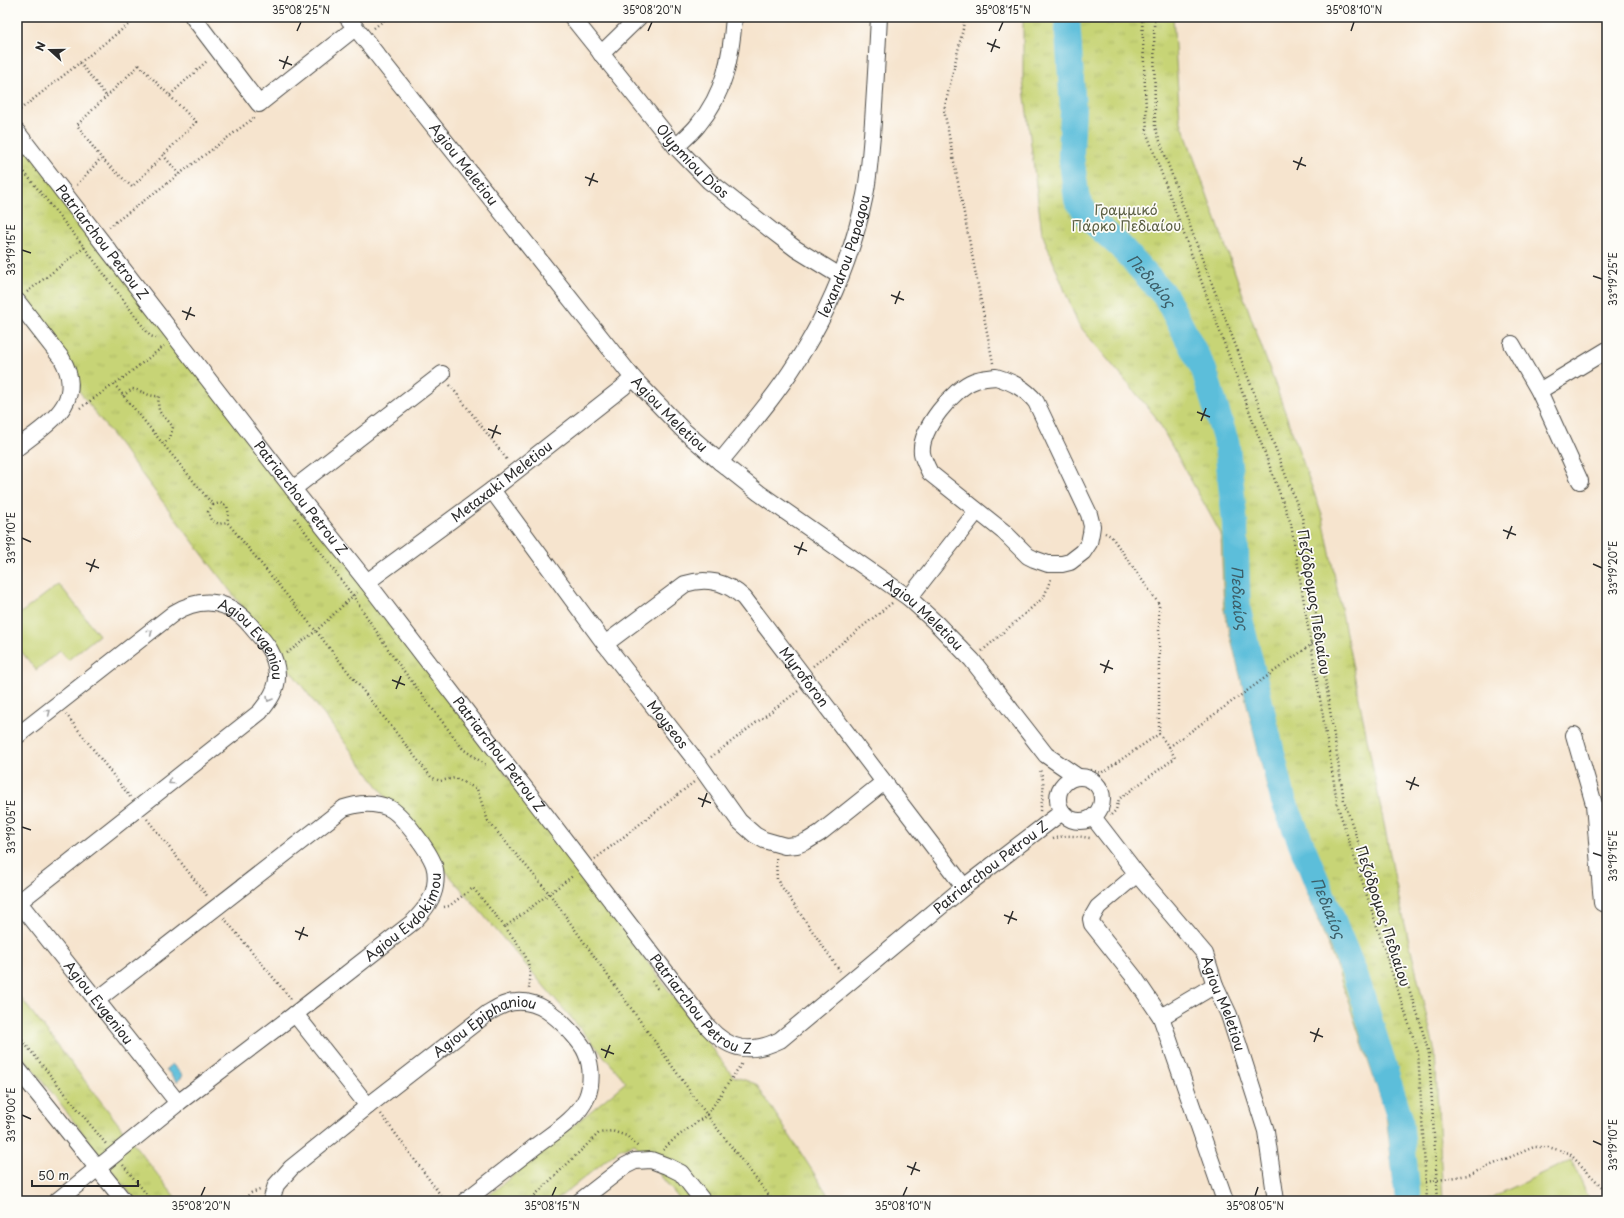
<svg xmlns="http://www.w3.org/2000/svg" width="1624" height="1218" font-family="'Playpen Sans',sans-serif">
<defs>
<pattern id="park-tufts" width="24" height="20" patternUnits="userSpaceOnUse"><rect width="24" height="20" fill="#c7d476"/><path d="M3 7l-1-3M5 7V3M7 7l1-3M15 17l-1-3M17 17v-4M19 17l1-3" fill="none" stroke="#abb666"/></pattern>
</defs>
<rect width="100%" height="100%" fill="#fdfcf7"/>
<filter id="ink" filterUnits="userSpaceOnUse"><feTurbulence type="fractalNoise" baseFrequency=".025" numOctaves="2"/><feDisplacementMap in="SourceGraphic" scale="8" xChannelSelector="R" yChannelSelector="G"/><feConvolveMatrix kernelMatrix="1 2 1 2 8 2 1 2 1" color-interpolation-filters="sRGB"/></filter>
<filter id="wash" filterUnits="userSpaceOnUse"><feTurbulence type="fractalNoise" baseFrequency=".012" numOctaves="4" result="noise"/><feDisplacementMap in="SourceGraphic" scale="16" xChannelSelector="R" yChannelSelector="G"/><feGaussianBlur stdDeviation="0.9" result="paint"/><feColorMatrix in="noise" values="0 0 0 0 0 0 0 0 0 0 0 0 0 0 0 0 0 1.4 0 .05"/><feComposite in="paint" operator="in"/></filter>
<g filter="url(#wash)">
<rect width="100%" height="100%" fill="#f6e4ce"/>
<!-- park -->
<g fill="url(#park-tufts)" stroke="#798050">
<polygon points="1023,17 1173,17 1180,119 1323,518 1399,899 1435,1052 1443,1201 1396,1201 1386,1114 1338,971 1268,791 1224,609 1221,534 1155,416 1078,324 1042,233 1023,81"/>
<polygon points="17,123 733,1076 756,1084 832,1201 681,1201 635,1144 620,1149 555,1201 482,1201 626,1082 414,834 17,309"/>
<polygon points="17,993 178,1201 136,1201 17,1049"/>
</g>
<!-- pitch -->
<g fill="#c7d476" stroke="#798050">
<polygon points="59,584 99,635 68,660 60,651 36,670 17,646 17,616"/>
<polygon points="1571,1160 1590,1201 1484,1201"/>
</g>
<!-- water -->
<polygon fill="#5bbeda" stroke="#437482" points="172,1064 183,1076 177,1082 166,1069"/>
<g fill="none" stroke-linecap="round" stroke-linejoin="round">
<!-- river -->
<path stroke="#5bbeda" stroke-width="26" id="s1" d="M1067 17 1073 109 1071 155 1077 200 1092 221 1120 246 1166 297 1204 370 1227 445 1235 524 1238 610 1283 799 1356 977 1400 1118 1408 1201"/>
</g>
</g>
<g filter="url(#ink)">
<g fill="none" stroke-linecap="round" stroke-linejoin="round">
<!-- minor casing -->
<g stroke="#494743" stroke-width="18">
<g id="minor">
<polyline points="193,17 259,104 355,28"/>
<path id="s2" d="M347 17 633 378 683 430 720 462 759 493 909 598 936 623 972 660 1046 755 1078 777"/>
<path id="s3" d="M572 17 676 147 709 181 771 230 796 249 840 276"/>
<polyline points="601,54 639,17"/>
<path id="s4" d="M17 132 293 489 367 582 708 1027C730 1051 751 1054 780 1040L964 887 1062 812"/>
<path d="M676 147C683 140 692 133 698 125 725 93 731 57 734 17"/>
<path d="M17 301 62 359C87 403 47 424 17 448"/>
<polyline points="1512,344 1539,391 1580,481"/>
<path d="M996 377C1012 382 1025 388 1036 402L1089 514 1092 526 1091 533 1089 543 1083 552 1070 562 1062 564H1048L1034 559 1028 556 1004 532 930 473C927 466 923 460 922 453 919 430 954 388 974 381 981 378 989 378 996 377Z"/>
<polyline points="1539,391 1607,350"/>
<path id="s5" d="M720 462C746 430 774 398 796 363 828 313 853 254 865 195 869 176 870 155 872 135 875 96 877 56 879 17"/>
<polyline points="293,489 442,374"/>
<path id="s6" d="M492 490 605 644 700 766 739 821 755 835 764 840 785 846 797 845 807 841 820 833 884 782"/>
<path id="s7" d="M367 582 492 490 622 388 633 378"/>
<polyline points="909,598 977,511"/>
<path id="s8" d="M605 644 685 584C706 577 727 582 744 598L964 887"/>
<polyline points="1574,735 1594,804 1602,903"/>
<path id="s9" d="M17 736 174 613C195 600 220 597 241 616 246 620 251 626 255 631 267 644 276 656 277 674 278 689 269 701 260 712L19 902"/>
<circle cx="1080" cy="799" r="22"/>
<path id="s10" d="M1093 817 1137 874 1205 954 1215 985 1229 1015 1266 1131 1276 1201"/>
<polyline points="1137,874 1098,907 1091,919 1092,924 1134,977 1161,1017 1225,1201"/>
<path id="s11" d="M17 900 178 1103"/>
<polyline points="295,1014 368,1106"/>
<polyline points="1161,1017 1215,985"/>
<polyline points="17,1068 124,1201"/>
<path id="s12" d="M57 1201 178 1103 295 1014 413 922C423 912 433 900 435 886 436 879 436 871 434 865 429 851 401 813 389 808 375 802 358 803 344 808L97 1000"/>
<path id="s13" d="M271 1201 276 1185 291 1168 368 1106 488 1013C497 1008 506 1002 516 1002 539 1000 556 1016 570 1031 576 1038 583 1045 586 1053 592 1066 592 1084 587 1097 577 1120 551 1134 532 1149 510 1166 487 1184 465 1201"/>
<polyline points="580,1201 625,1166 635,1161 651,1160 667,1166 681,1173 703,1201"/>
</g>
</g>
<!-- path -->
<g stroke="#494743" stroke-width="2.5" stroke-dasharray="1 3" stroke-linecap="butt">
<polyline points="964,17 963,29 944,110 993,363"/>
<polyline points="1142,17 1147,134 1291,524 1338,807 1418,1052 1427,1201"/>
<polyline points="1154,17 1155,127 1195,240 1303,520 1319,639 1344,801 1418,1015 1429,1054 1438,1201"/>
<polyline points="374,28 388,17"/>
<polyline points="80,63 107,97"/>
<polygon points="139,65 196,122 132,187 101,158 77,125"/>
<polyline points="170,95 208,60"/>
<polyline points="17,112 138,17"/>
<polyline points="163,155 179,174"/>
<polyline points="17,163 84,247 150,336 156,338"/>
<polyline points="77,185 101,158"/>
<polyline points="109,227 255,117"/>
<polyline points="27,292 85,247"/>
<polyline points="114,384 213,505 208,512 211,520 219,524 227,522 316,631 431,777 440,781 455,778 477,789 488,821 549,893 707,1115 742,1063"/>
<polyline points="450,385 508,461"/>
<path d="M123 396 132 389C143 390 147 397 159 396 156 416 163 413 173 427L170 438 163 444"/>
<polyline points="80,408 123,378 164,346"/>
<polyline points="213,505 220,503 227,506 229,514 227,522"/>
<polyline points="295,518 353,596 394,658 463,749 486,765"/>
<polyline points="1105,533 1111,536 1159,604 1159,734"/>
<polyline points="982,651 1044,597 1051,578"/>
<polyline points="287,653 316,631 357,592"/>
<polyline points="813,666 892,603"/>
<polyline points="66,714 130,797"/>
<polyline points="1169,747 1319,639"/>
<polyline points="711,757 798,691"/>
<polyline points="1091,770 1101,773 1159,734 1169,747 1175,758 1119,799 1116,810 1110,816"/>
<polyline points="1094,782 1101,773"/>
<path d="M1040 811C1043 797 1046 784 1040 770"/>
<polyline points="147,819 208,897"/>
<path d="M1053 839C1066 834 1077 836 1090 838"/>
<polyline points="776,858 777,880 840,971"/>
<polyline points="595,859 694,782"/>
<polyline points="444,907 449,906 473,888 505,927 574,875"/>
<polyline points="224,918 291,999"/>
<path d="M505 927C521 949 534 960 529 989"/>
<polyline points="652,981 657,988 660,988"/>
<polyline points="17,1034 106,1144"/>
<polyline points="381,1114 445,1201"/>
<polyline points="663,1150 674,1139 707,1115 773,1201"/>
<polyline points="123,1165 152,1201"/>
<polyline points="1426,1182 1468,1175 1534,1147 1548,1147 1569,1153 1607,1192"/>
<polyline points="242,1201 251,1193 260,1190"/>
<polyline points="529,1201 599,1133 612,1131 627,1136 638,1147"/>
</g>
<!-- minor -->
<use href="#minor" stroke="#fff" stroke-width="16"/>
</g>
<!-- one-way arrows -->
<defs><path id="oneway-chevron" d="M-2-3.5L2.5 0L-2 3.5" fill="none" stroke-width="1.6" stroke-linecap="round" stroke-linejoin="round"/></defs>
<g stroke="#a0a0a0">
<use href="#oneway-chevron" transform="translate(150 632) rotate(-38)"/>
<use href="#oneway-chevron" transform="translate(269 699) rotate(120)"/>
<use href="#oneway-chevron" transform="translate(48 712) rotate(-38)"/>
<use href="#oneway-chevron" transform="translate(171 782) rotate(142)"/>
</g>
</g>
<!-- ticks -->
<path fill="none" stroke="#2b2b2b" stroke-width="1.5" d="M297 31 301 22M648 31 652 22M999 31 1003 22M1351 31 1354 22M987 43 1000 48M991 52 996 39M279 60 292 65M283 69 288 56M1293 161 1306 166M1297 170 1302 157M585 177 598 182M589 186 594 173M22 250 31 253M1593 276 1602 279M891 295 904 300M895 304 900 291M182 311 195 316M186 320 191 307M1197 412 1210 417M1201 421 1206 408M488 429 501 434M492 438 497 425M1503 530 1516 535M22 538 31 542M1507 539 1512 526M794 546 807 551M798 555 803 542M86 563 99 568M1593 564 1602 568M90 572 95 559M1100 664 1113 669M1104 673 1109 660M392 680 405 685M396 689 401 676M1406 781 1419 786M1410 790 1415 777M698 798 711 803M702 807 707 793M22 827 31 830M1593 853 1602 856M1004 915 1017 920M1008 924 1013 911M295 931 308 936M299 940 304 927M1310 1032 1323 1037M1314 1042 1319 1028M601 1049 614 1054M605 1058 610 1045M22 1115 31 1119M1593 1141 1602 1145M907 1166 920 1171M911 1175 916 1162M201 1196 205 1187M552 1196 556 1187M903 1196 907 1187M1255 1196 1258 1187"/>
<g text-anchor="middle" stroke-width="3.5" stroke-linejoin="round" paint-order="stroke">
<!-- street labels -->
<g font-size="14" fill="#2b2b2b" stroke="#fdfcf7">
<text dy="5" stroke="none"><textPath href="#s3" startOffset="188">Olypmiou Dios</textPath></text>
<text dy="5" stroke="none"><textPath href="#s2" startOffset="188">Agiou Meletiou</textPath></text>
<text dy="5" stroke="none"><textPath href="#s4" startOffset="139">Patriarchou Petrou Z</textPath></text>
<text dy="5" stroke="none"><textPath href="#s5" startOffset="243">lexandrou Papagou</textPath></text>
<text dy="5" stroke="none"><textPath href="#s2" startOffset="512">Agiou Meletiou</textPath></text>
<text dy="5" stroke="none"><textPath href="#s7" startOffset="168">Metaxaki Meletiou</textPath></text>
<text dy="5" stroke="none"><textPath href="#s4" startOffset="463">Patriarchou Petrou Z</textPath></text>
<text transform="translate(1314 602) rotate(81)" y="5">Πεζόδρομος Πεδιαίου</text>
<text dy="5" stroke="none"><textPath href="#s2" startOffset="836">Agiou Meletiou</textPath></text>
<text dy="5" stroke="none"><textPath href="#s9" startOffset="297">Agiou Evgeniou</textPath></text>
<text dy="5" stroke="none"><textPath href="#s8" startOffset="263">Myroforon</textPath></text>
<text dy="5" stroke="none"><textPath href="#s6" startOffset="293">Moyseos</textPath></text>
<text dy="5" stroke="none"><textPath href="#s4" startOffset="787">Patriarchou Petrou Z</textPath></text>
<text dy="5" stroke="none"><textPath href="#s4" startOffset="1483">Patriarchou Petrou Z</textPath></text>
<text dy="5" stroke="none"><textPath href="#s12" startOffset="451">Agiou Evdokimou</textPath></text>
<text transform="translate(1383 916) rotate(72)" y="5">Πεζόδρομος Πεδιαίου</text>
<text dy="5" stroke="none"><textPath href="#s4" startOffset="1111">Patriarchou Petrou Z</textPath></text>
<text dy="5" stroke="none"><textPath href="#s11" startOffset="131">Agiou Evgeniou</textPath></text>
<text dy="5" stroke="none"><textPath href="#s10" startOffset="230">Agiou Meletiou</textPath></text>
<text dy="5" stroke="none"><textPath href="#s13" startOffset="282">Agiou Epiphaniou</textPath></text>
</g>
<!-- park labels -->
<g font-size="14" fill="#5a5e42" stroke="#fdfcf7">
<text x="1126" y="215">Γραμμικό<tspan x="1126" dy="16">Πάρκο Πεδιαίου</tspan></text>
</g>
<!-- water labels -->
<g font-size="15" font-style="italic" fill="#3c5e68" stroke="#fdfcf7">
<text dy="5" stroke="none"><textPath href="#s1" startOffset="294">Πεδιαίος</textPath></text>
<text dy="5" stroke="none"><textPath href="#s1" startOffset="630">Πεδιαίος</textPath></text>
<text dy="5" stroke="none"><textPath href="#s1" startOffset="954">Πεδιαίος</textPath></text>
</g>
</g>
<!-- margin -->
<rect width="1624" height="1218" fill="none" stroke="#fdfcf7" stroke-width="44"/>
<!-- north arrow -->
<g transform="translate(50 50) rotate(291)" stroke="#fdfcf7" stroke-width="3" paint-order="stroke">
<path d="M0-3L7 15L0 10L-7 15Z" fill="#2b2b2b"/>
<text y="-6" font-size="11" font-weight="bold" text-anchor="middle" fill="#2b2b2b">N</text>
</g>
<!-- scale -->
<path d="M32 1180v6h106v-6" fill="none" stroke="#2b2b2b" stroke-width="2"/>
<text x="38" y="1180" font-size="12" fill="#2b2b2b" stroke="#fdfcf7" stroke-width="3" paint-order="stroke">50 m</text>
<rect x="22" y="22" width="1580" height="1174" fill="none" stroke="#2b2b2b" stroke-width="1.5"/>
<g font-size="10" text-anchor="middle" fill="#2b2b2b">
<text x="301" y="14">35°08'25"N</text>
<text x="652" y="14">35°08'20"N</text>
<text x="1003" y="14">35°08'15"N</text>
<text x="1354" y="14">35°08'10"N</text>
<text transform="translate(11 250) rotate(-90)" y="4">33°19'15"E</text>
<text transform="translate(1613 279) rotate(-90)" y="4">33°19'25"E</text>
<text transform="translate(11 538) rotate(-90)" y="4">33°19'10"E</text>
<text transform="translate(1613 568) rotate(-90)" y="4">33°19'20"E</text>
<text transform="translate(11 827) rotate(-90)" y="4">33°19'05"E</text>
<text transform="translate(1613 856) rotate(-90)" y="4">33°19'15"E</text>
<text transform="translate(11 1115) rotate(-90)" y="4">33°19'00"E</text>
<text transform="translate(1613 1145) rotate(-90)" y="4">33°19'10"E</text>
<text x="201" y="1210">35°08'20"N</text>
<text x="552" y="1210">35°08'15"N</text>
<text x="903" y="1210">35°08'10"N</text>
<text x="1255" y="1210">35°08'05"N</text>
</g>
</svg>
